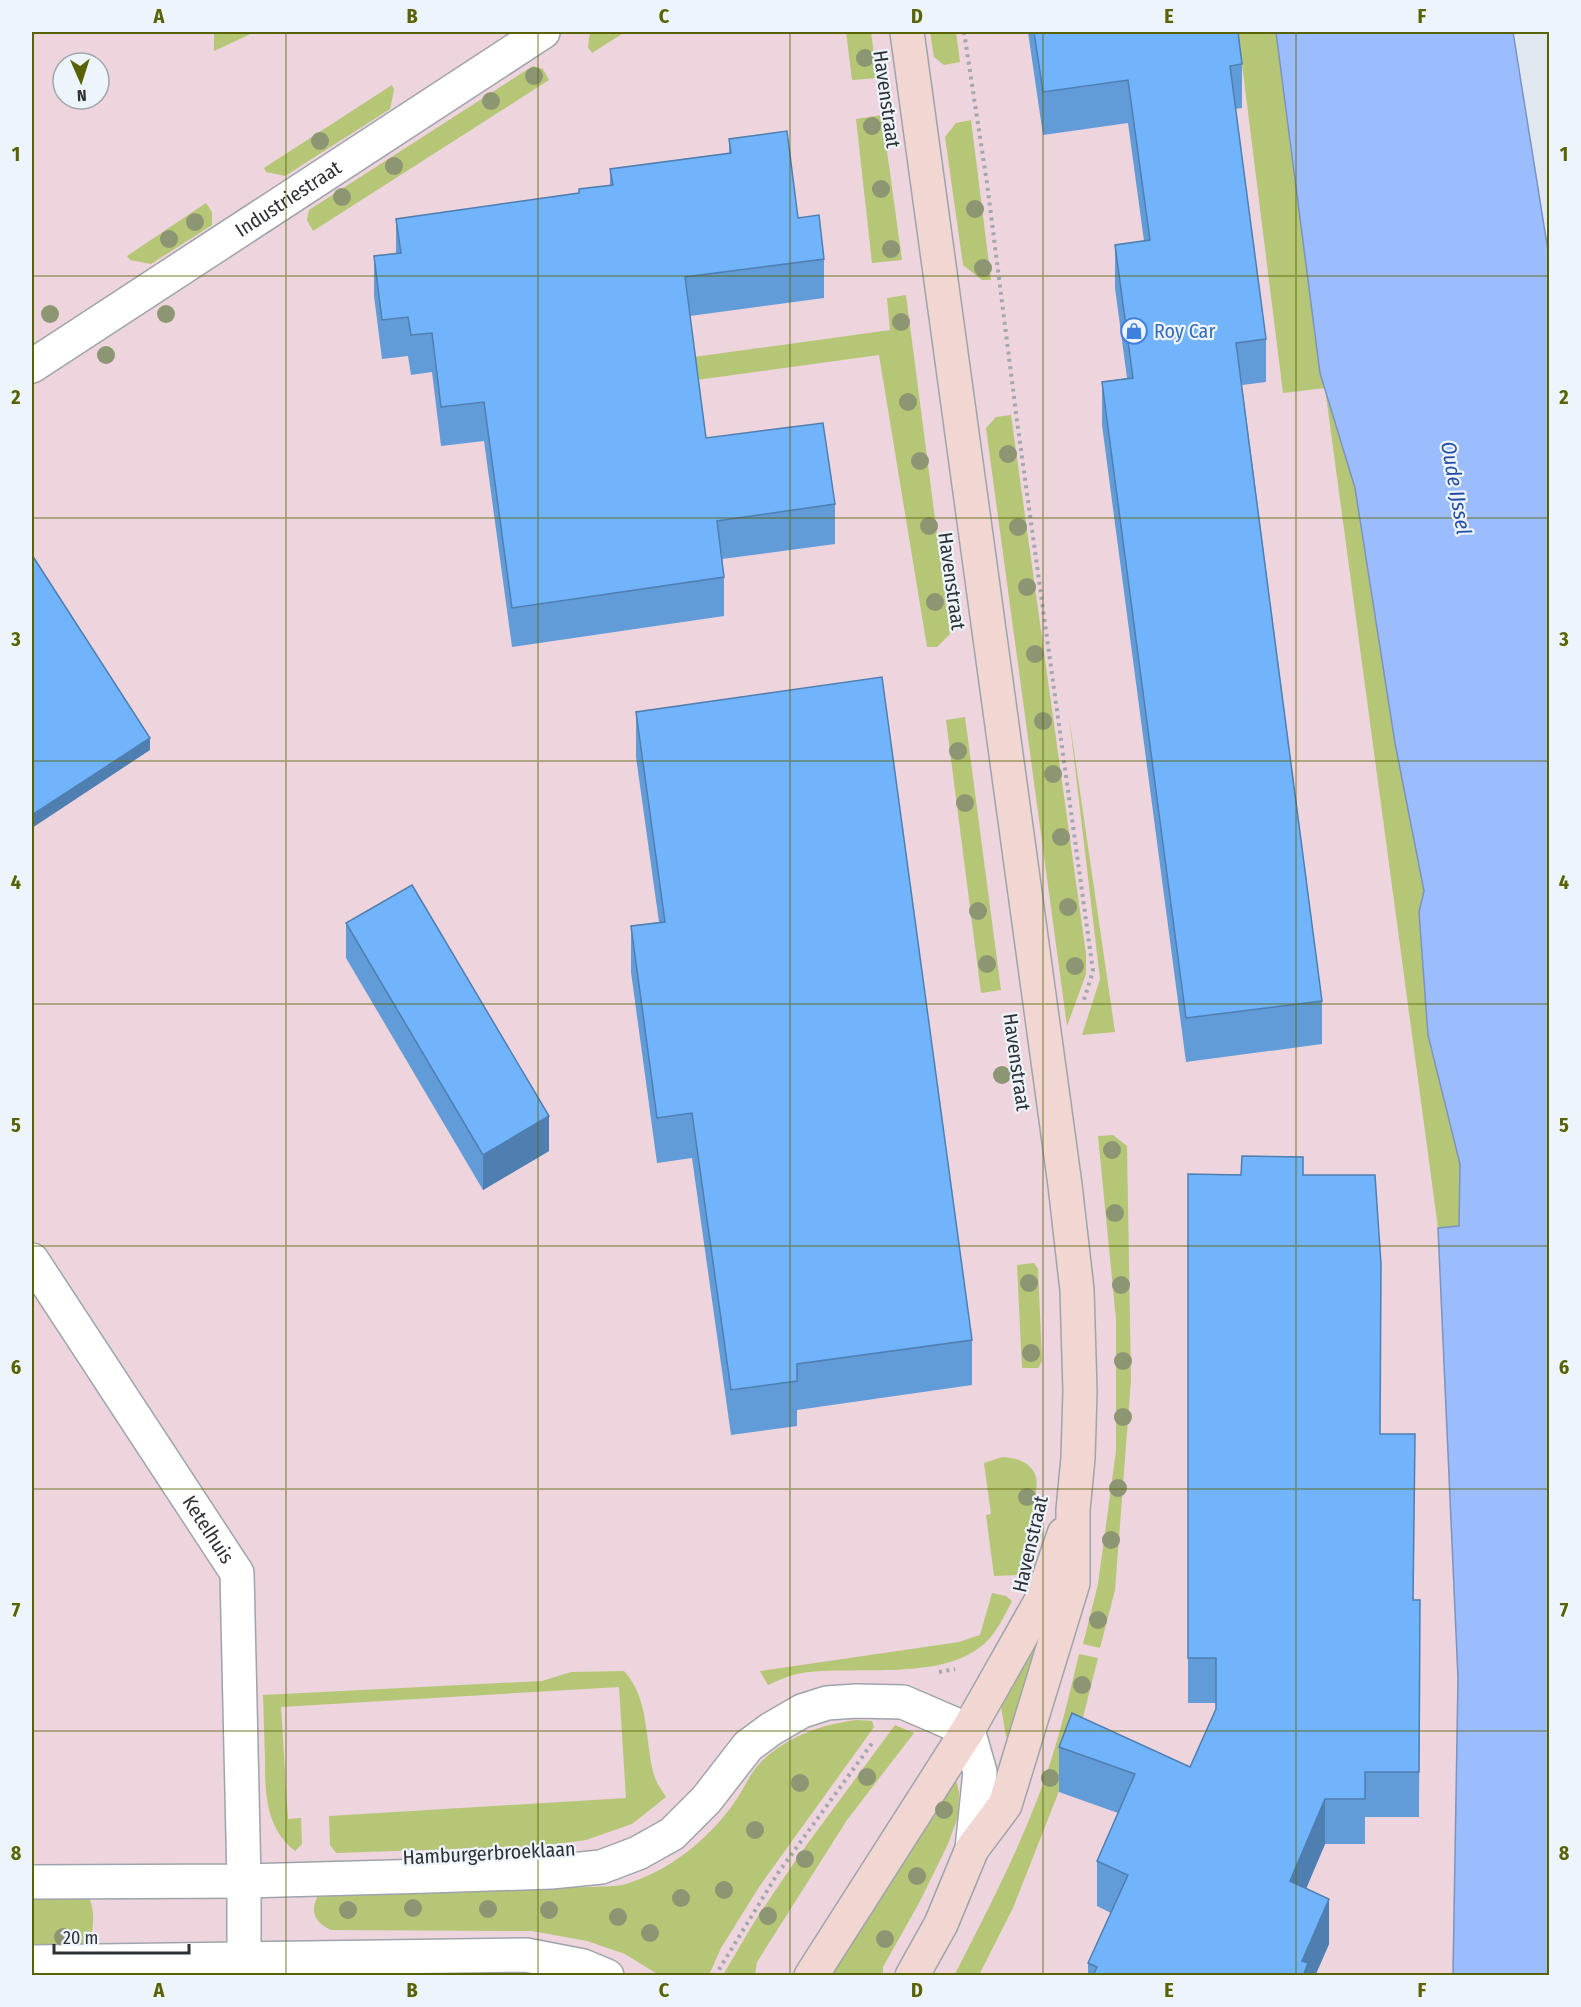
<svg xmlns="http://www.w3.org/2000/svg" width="1581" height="2007" font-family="'Fira Sans Condensed',sans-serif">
<rect width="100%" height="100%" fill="#e0e7ee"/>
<!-- industrial -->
<path fill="#edd4dd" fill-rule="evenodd" d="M32 32H1406L1549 1975 32 1976ZM63 63H99V99H63Z"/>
<!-- green -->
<g fill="#b5c676">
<polygon points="214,32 255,32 214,51"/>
<polygon points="590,32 625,32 592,53 588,47"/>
<polygon points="846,32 871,32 877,78 852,80"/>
<polygon points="930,32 956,32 960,62 944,65 934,57"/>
<polygon points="1238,32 1276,32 1320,373 1355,488 1395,743 1424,891 1419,912 1428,1035 1460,1164 1459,1226 1438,1228 1325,388 1283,393"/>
<polygon points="533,66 543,69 549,80 313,231 307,220 309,210"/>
<polygon points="392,85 394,90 390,109 285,176 266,172 264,168"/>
<polygon points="882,115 902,260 872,263 856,119"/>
<polygon points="971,120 991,280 982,280 963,265 945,137 956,123"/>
<polygon points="206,203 212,212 212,225 151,264 130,260 127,256"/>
<polygon points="906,295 950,634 937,647 927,647 879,355 638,388 636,365 890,330 887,298"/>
<polygon points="1011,415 1086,954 1086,974 1067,1026 986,428 996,417"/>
<polygon points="1069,716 1115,1032 1082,1035 1100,979"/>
<polygon points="965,717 1001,990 981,993 946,720"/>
<polygon points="1113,1135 1127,1146 1131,1380 1115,1590 1100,1648 1083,1644 1098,1584 1116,1451 1116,1319 1098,1136"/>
<polygon points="1034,1263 1038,1269 1042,1361 1038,1368 1022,1368 1017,1265"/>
<path d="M1002 1457C1016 1458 1032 1462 1036 1477 1040 1490 1023 1558 1019 1575L994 1576 986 1515 991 1514 984 1463Z"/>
<path d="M992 1593 1006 1596 1012 1601C1004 1616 997 1632 985 1643 943 1682 856 1665 802 1673 790 1675 779 1680 768 1685L760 1671 959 1642 980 1635Z"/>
<polygon points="1043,1632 1016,1738 1006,1737 1000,1700"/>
<path d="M1079 1654 1098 1658 1074 1753 1013 1908 979 1975 954 1976C983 1919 1012 1864 1035 1805 1055 1756 1067 1705 1079 1654Z"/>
<path d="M624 1671C649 1698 645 1738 653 1772 655 1781 661 1789 666 1797L632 1824 586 1840 541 1846 336 1853 330 1845 329 1816 626 1798 619 1687 281 1707 288 1819 301 1818 302 1844 295 1851C265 1827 265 1792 265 1757 264 1736 264 1716 263 1695L542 1681 571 1672Z"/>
<path d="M857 1720 872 1721 874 1727 759 1887 721 1948 709 1975H659L625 1954 587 1941 532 1931 331 1930C314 1922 310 1912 318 1895L335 1890 594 1887C604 1886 617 1887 626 1884 669 1871 709 1839 734 1803 743 1791 749 1775 759 1764 784 1738 821 1724 857 1720Z"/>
<polygon points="895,1725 914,1733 847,1820 757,1962 755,1975 723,1975 756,1919 800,1854"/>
<polygon points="955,1776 959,1792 958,1816 948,1844 919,1903 883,1967 883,1975 827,1976"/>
<path d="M32 1892 87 1895C96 1907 94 1932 88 1945L32 1956Z"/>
</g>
<!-- water -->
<polygon fill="#9cbdfd" stroke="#7b93c1" stroke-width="1.5" points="1276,32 1513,32 1549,257 1549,1975 1453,1975 1458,1678 1438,1228 1459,1226 1460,1164 1428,1035 1419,912 1424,891 1395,743 1355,488 1320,373"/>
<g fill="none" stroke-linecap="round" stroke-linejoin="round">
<!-- street casing -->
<g stroke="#9ea4ab" stroke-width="36">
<g id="street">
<path id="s1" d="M32 366 543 32"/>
<path id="s2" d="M32 1260 237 1573 244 1881V1960"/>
<polyline points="32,1882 244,1881 428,1876 551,1872 601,1867 638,1853 672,1834 706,1800 748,1746 771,1729 802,1711 827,1703 856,1701 903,1702 968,1730 980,1772 972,1849"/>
<polyline points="32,1962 526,1955 583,1966 607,1976"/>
</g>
</g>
<!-- secondary casing -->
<g stroke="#9ea4ab" stroke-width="36">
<g id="secondary">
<polyline points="907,32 1065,1185 1077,1290 1080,1391 1078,1458 1073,1510 1073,1583 1005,1805 972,1849 941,1924 912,1976"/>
<polyline points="811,1976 968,1730 1041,1601 1064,1534"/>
</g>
</g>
<!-- path -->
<g stroke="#a2a8ae" stroke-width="4" stroke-dasharray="3 4.5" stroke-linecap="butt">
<polyline points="964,32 987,183 1017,421 1093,971 1083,1003"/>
<polyline points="939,1672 955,1669"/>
<polyline points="715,1976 778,1873 873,1742"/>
</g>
<!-- street -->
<use href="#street" stroke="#fff" stroke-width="33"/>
<!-- secondary -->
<use href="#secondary" stroke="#f1d6d2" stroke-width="33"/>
</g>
<!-- trees -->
<g fill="#8c9672">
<circle cx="865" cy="58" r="9"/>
<circle cx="534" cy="76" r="9"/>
<circle cx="491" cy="101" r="9"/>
<circle cx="872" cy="126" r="9"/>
<circle cx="320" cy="141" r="9"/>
<circle cx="394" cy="166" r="9"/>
<circle cx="881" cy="189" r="9"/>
<circle cx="342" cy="197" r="9"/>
<circle cx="975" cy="209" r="9"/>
<circle cx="195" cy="222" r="9"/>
<circle cx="169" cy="239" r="9"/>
<circle cx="891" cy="249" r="9"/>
<circle cx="983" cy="268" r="9"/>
<circle cx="50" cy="314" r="9"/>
<circle cx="166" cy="314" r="9"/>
<circle cx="901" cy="322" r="9"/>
<circle cx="106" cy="355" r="9"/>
<circle cx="908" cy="402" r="9"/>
<circle cx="1008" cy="454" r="9"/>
<circle cx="920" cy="461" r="9"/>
<circle cx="929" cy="526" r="9"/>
<circle cx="1018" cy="527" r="9"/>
<circle cx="1027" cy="587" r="9"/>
<circle cx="935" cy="602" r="9"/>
<circle cx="1035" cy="654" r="9"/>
<circle cx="1043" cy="721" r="9"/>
<circle cx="958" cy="751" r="9"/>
<circle cx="1053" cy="774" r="9"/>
<circle cx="965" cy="803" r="9"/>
<circle cx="1061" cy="837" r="9"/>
<circle cx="1068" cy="907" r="9"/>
<circle cx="978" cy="911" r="9"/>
<circle cx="987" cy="964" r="9"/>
<circle cx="1075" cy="966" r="9"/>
<circle cx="1002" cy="1075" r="9"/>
<circle cx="1112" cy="1150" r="9"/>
<circle cx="1115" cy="1213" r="9"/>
<circle cx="1029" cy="1283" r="9"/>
<circle cx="1121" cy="1285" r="9"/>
<circle cx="1031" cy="1353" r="9"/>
<circle cx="1123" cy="1361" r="9"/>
<circle cx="1123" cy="1417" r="9"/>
<circle cx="1118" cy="1488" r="9"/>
<circle cx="1027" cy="1497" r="9"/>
<circle cx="1111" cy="1540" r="9"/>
<circle cx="1098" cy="1620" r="9"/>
<circle cx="1082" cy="1685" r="9"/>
<circle cx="867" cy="1777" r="9"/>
<circle cx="1050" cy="1778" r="9"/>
<circle cx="800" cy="1783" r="9"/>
<circle cx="944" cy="1810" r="9"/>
<circle cx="755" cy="1830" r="9"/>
<circle cx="805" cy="1859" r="9"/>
<circle cx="917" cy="1876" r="9"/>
<circle cx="724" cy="1890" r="9"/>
<circle cx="681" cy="1898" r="9"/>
<circle cx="413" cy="1908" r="9"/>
<circle cx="488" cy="1909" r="9"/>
<circle cx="348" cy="1910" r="9"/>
<circle cx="549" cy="1910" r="9"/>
<circle cx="768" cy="1916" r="9"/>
<circle cx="618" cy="1917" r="9"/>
<circle cx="650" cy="1933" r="9"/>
<circle cx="63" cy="1937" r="9"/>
<circle cx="885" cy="1939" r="9"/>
</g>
<!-- wall -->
<g fill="#619bd8">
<polygon points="1028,32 1238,32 1242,64 1242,108 1235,109 1266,339 1266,382 1242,385 1322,1001 1322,1044 1186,1062 1102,425 1102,382 1127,378 1115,288 1115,245 1144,241 1128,123 1043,135"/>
<polygon points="729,139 798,218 824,259 824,298 690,316 706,438 835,504 835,544 722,559 724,577 724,616 512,647 484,441 441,446 432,372 411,375 408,356 382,359 374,296 374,256 396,254 396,219 579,193 610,186 610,169 729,153"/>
<polygon points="636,712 972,1340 972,1385 797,1410 797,1426 731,1435 692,1158 657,1163 631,972 631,926 659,922 636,757"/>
<polygon points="346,923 549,1151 483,1190 346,958"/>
<polygon points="1188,1174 1303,1175 1380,1434 1414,1600 1420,1600 1419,1817 1365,1817 1365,1844 1325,1844 1306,1889 1329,1944 1315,1976 1088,1976 1088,1963 1111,1913 1097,1906 1097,1861 1118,1813 1059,1792 1059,1747 1190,1767 1216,1709 1216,1703 1188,1703"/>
</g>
<!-- shaded-wall -->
<g fill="#4f7eb0">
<polygon points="150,738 150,750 32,828 32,815"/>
<polygon points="549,1116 549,1151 483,1190 483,1155"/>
<polygon points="1325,1799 1325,1844 1290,1926 1290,1881"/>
<polygon points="1329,1899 1329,1944 1315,1976 1302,1976 1302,1961"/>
</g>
<!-- building -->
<g fill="#71b4fb" stroke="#4f7eb0" stroke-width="1.5">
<polygon points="1034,32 1238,32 1242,64 1230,66 1266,339 1236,343 1322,1001 1186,1018 1102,382 1133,378 1115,245 1150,240 1128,80 1043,92"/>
<polygon points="787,131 798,218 819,215 824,259 685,277 706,438 823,423 835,504 717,521 724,577 512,608 484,402 441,407 432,333 411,335 408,317 382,320 374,256 401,253 396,219 579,193 579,189 613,185 610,169 731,153 729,139"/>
<polygon points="32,555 150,738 32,815"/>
<polygon points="882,677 972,1340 797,1364 797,1381 731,1390 692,1113 657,1118 631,926 665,922 636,712"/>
<polygon points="412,885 549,1116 483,1155 346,923"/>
<polygon points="1242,1156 1303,1157 1303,1175 1375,1175 1381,1264 1380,1434 1415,1434 1413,1600 1420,1600 1419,1772 1365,1772 1365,1799 1325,1799 1290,1881 1329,1899 1302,1961 1308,1963 1303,1976 1093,1976 1097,1967 1088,1963 1128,1875 1097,1861 1135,1774 1059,1747 1072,1713 1190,1767 1216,1709 1216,1658 1188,1658 1188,1174 1241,1175"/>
</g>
<!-- grid -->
<path fill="none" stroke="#586200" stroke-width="1.5" stroke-opacity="0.55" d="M286 32V1976M538 32V1976M790 32V1976M1043 32V1976M1296 32V1976M32 276H1550M32 518H1550M32 761H1550M32 1004H1550M32 1246H1550M32 1489H1550M32 1731H1550"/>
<!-- icons -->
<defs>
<g id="shop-ring" transform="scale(1.35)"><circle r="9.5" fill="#edf4fb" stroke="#3f7fe0" stroke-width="1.5"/><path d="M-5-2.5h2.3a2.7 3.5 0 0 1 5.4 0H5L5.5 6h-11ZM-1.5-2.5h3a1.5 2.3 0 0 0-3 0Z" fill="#3f7fe0"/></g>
</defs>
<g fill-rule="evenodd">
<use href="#shop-ring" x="1134" y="331"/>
</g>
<g text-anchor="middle" stroke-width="4.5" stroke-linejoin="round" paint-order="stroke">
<!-- street labels -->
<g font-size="20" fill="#2e3134" stroke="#edf4fb">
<text transform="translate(887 99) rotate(82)" y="7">Havenstraat</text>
<text dy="7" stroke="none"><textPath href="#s1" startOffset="306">Industriestraat</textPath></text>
<text transform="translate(952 581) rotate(82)" y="7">Havenstraat</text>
<text transform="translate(1017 1062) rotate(82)" y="7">Havenstraat</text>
<text dy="7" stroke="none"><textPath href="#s2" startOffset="322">Ketelhuis</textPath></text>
<text transform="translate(1030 1544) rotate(-77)" y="7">Havenstraat</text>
<text transform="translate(489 1853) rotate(-3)" y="7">Hamburgerbroeklaan</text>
</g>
<!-- shop labels -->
<g font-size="20" fill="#366cbe" stroke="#edf4fb" text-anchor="start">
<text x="1154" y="338">Roy Car</text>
</g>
<!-- water labels -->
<g font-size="21" font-style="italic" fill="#244da7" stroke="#edf4fb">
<text transform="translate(1456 488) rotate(80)" y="7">Oude IJssel</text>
</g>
</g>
<!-- border -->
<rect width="1581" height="2007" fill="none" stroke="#edf4fb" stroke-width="66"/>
<!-- north arrow -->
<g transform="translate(81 81) rotate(177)"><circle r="28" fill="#edf4fb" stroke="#a1a6ab" stroke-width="1.5"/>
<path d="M0-4.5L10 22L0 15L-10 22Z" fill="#586200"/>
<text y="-9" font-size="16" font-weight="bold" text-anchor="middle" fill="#2e3134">N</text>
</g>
<!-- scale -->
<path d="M54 1944v9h135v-9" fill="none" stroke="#2e3134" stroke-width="3"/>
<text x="63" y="1944" font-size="18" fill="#2e3134" stroke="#edf4fb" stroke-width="4.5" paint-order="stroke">20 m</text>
<rect x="33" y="33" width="1515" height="1941" fill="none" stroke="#586200" stroke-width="2"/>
<g font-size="20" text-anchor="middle" font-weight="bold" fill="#586200">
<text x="159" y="23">A</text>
<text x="412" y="23">B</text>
<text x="664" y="23">C</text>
<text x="917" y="23">D</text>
<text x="1169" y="23">E</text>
<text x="1422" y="23">F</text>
<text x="16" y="161">1</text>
<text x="1564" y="161">1</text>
<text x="16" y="404">2</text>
<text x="1564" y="404">2</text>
<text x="16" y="646">3</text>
<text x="1564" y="646">3</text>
<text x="16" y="889">4</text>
<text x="1564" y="889">4</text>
<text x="16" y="1132">5</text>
<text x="1564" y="1132">5</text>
<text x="16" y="1374">6</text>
<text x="1564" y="1374">6</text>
<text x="16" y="1617">7</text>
<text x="1564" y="1617">7</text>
<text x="16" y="1860">8</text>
<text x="1564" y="1860">8</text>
<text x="159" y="1997">A</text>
<text x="412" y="1997">B</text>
<text x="664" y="1997">C</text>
<text x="917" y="1997">D</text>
<text x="1169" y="1997">E</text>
<text x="1422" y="1997">F</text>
</g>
</svg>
